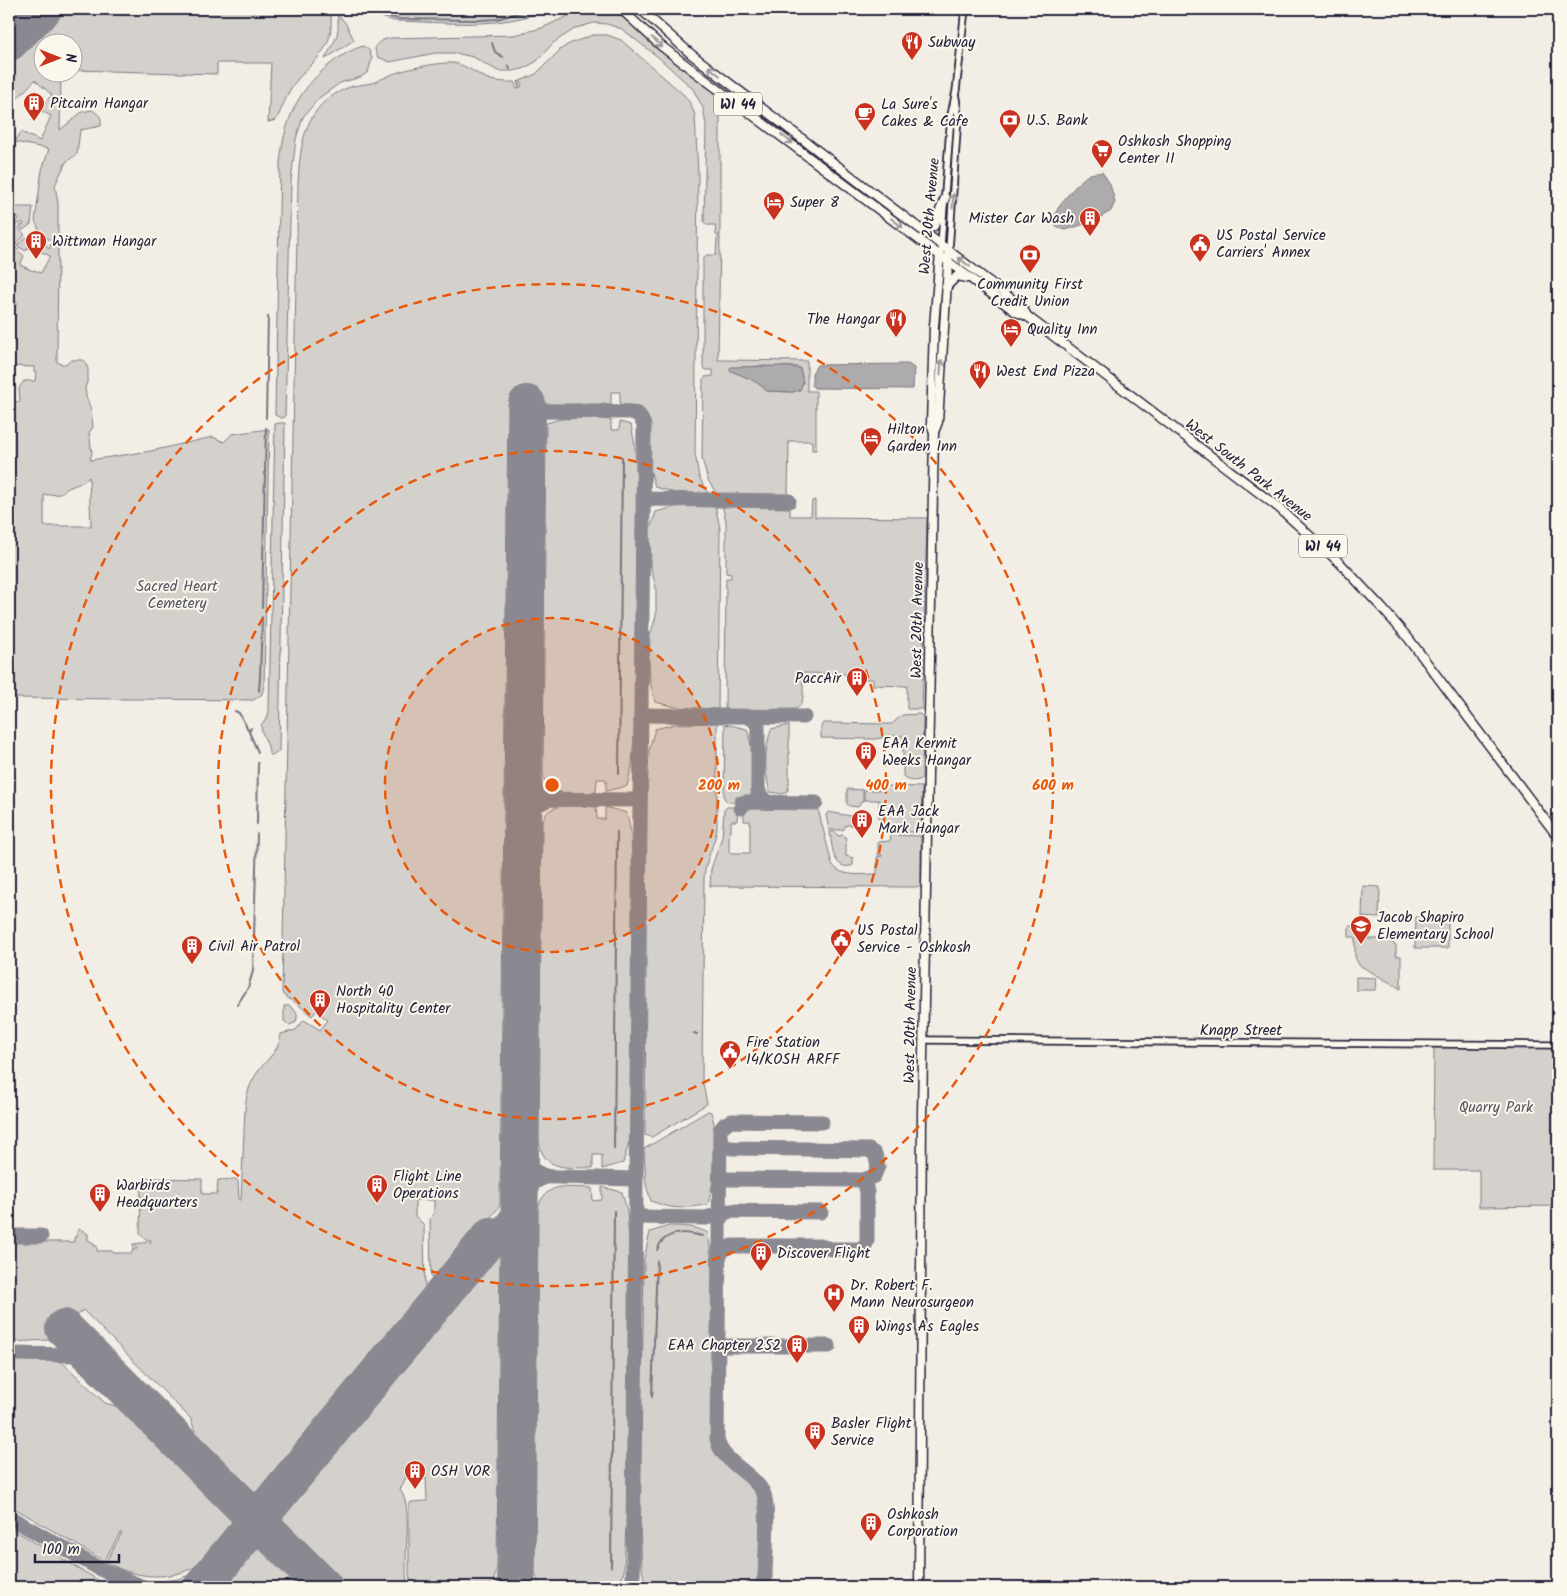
<svg xmlns="http://www.w3.org/2000/svg" width="1567" height="1596" font-family="Kalam,sans-serif">
<rect width="100%" height="100%" fill="#f2eee5"/>
<filter id="ink" filterUnits="userSpaceOnUse"><feTurbulence type="fractalNoise" baseFrequency=".02" numOctaves="2"/><feDisplacementMap in="SourceGraphic" scale="10" xChannelSelector="R" yChannelSelector="G"/><feConvolveMatrix kernelMatrix="1 2 1 2 8 2 1 2 1" color-interpolation-filters="sRGB"/></filter>
<g filter="url(#ink)">
<!-- green -->
<g fill="#d4d1cc" stroke="#7b7a84" fill-rule="evenodd">
<path d="M9 9H330C337 53 312 58 291 88 285 98 282 110 276 120L268 122 271 63H217V74L73 70 72 42H42V72L61 73 60 130 82 112 92 110C100 115 102 117 101 126L80 130 77 154 66 162 55 185 58 203V238L52 240 44 238 48 249 50 248V245L58 242 57 362C62 365 67 365 71 360H84L88 369V379L85 388 86 396 91 410 93 427 89 433 92 453 90 460 151 451 213 437 224 442 232 434 269 429 264 686 262 694 254 700 9 698V401L20 402 19 388 24 381H35L36 372H34V367L9 366V314L18 303 13 300 9 305V245L11 243 24 256 20 265 33 271 34 270 41 273 50 256 29 246 26 251 17 246 26 237 30 241 39 234 42 236 35 221 42 170 49 149 15 142 21 132 40 141 51 116 28 104 32 97 41 106 52 95 35 80 9 107ZM89 477 91 526H44V495L60 494C70 484 79 487 89 477Z"/>
<path d="M362 9H548C501 30 445 22 395 21L384 18Z"/>
<path d="M583 9H615C648 41 683 69 720 96V236L716 235 715 225H707L704 222 706 125 703 108 693 89 658 57 622 29 607 24 594 23 576 28 553 43 537 61 523 69 513 71H498L473 57 455 53H435L390 62 378 57C370 45 380 40 391 38L514 35 542 28Z"/>
<path d="M337 13 346 24 354 40 325 59C334 41 341 36 337 13Z"/>
<path d="M593 35H607L621 40 684 95 690 103 695 115 698 174 695 453 699 477 709 495 675 493 655 487 650 469V424C647 408 635 404 620 405V392H611V404H508L500 1206 434 1285 431 1276 430 1218 434 1214V1200H415V1216L424 1225 425 1296 263 1491 260 1494 250 1495 199 1444 191 1419 83 1310 50 1340 9 1342V1242H74V1237H76L78 1230 80 1229 88 1234V1240L94 1243V1246H97V1251H112L113 1253H132L133 1249H137V1246H133V1244L151 1242V1240H147L140 1234 141 1182 144 1178 202 1179V1194H217L218 1180 236 1179 238 1181 239 1200H241L245 1109C246 1098 248 1088 254 1078 262 1062 280 1053 281 1034L296 1030 304 1020 320 1030 328 1020 316 1011 312 1016C307 1013 304 1009 299 1005 294 1000 286 999 282 992L298 185C300 144 304 103 350 87 359 84 370 85 379 80 384 78 388 76 393 74 405 69 440 62 453 63 468 65 478 76 491 80 498 82 507 82 514 82L517 89 522 86 521 82H518L536 74 561 49 569 44Z"/>
<path d="M363 46 369 50 372 59 368 72 361 77 340 83 319 98 303 117 296 139 291 181 285 417 281 418 275 415 280 164C284 122 296 92 329 65 339 57 350 50 363 46Z"/>
<polygon points="9,207 33,207 31,224 23,230 20,226 24,225 22,222 19,225 16,222 19,219 17,216 13,218 9,216"/>
<polygon points="9,219 12,220 25,235 16,245 9,238"/>
<path d="M720 237 718 360 807 361V391H816V450H812V441H789L788 497 718 496 708 480 702 459 703 379 705 377 713 376V370H706L703 367V258L707 255H716L717 238ZM760 366 796 367 800 368 802 377 793 392 767 391 758 383 747 376 733 372 746 367Z"/>
<path d="M586 418 611 420V430H619L620 422 631 425 635 445 637 491 636 556 635 720 632 765 627 786 606 791V779H597L596 792C578 794 546 799 543 774L546 423 561 419Z"/>
<path d="M280 423H285L279 750 277 753 271 755 269 754C269 742 261 736 261 725L268 717 269 710 275 424Z"/>
<path d="M815 500V517L927 518 922 709H907V686L873 685V679H847L846 674 802 673C802 684 807 703 796 709L725 710 726 578H731V574L726 573V521L722 505H790V516H811L812 501Z"/>
<polygon points="715,505 720,528 718,709 676,707 655,702 650,682 649,659 650,636 656,616 656,588 651,568 650,535 650,529 656,512 674,507"/>
<path d="M919 714 923 716 922 778C917 782 908 782 903 776V736H892L875 739 821 738V727L823 723 889 724H892L902 715Z"/>
<path d="M717 723V827C715 845 705 860 704 878L702 1079 707 1104 652 1137 645 1135 647 796 649 750 655 729 675 724Z"/>
<polygon points="725,724 747,729 752,749 751,798 736,797 736,802 728,802 724,798"/>
<path d="M789 725V784L788 790 783 794 770 792C764 768 764 753 771 729Z"/>
<polygon points="886,786 922,787 921,832 891,832 890,831 890,825 883,824 880,821 882,819 879,820 879,800 864,800 864,790 885,790"/>
<polygon points="847,789 863,790 863,800 858,807 850,806 847,804"/>
<path d="M577 805 596 807 597 819H605V807L627 813 631 833 633 881 630 1139 623 1163 602 1169V1155H593V1168C568 1167 543 1172 539 1141L542 823C546 805 562 806 577 805Z"/>
<path d="M727 807H735L738 810 737 821H731V832L729 834V851L731 853H750V821H744V810L746 807 818 809 832 864C841 878 862 874 877 874V857L882 856V855H878V842L890 841 891 835 921 836V887L710 886 711 869 722 837 724 810Z"/>
<polygon points="828,812 856,817 858,822 855,825 846,825 843,830 829,830 826,815"/>
<path d="M830 832H835L838 836 843 835 846 837V856L853 858V865L851 866C832 870 832 844 830 832Z"/>
<polygon points="1363,886 1380,887 1379,918 1362,917"/>
<polygon points="1416,917 1446,918 1448,919 1448,948 1415,948"/>
<polygon points="1355,924 1368,925 1368,939 1386,939 1396,945 1396,956 1401,956 1401,989 1359,965 1355,957 1355,937 1349,937 1349,926 1355,926"/>
<polygon points="1356,977 1376,978 1375,990 1356,990"/>
<polygon points="284,1006 290,1006 297,1013 297,1019 295,1023 289,1025 284,1021"/>
<polygon points="1434,1045 1558,1045 1558,1206 1479,1207 1479,1170 1433,1170"/>
<path d="M708 1111 711 1112C720 1139 715 1177 708 1204 683 1209 674 1210 651 1201L646 1185 644 1149Z"/>
<path d="M560 1187 592 1188 593 1201 602 1200V1187L622 1192 627 1211 630 1257 626 1525 624 1571 619 1587H599V1583H590L589 1587H542L538 1583 535 1573 538 1208C541 1196 549 1189 560 1187Z"/>
<path d="M669 1226C683 1226 695 1226 708 1233L714 1277 713 1439 717 1451 754 1488 758 1494 760 1502 759 1574 753 1587H646L642 1569 640 1526 644 1259 650 1232Z"/>
<path d="M498 1247H500L497 1567 494 1580 488 1587H411L409 1573V1506L411 1502 427 1501 426 1478 406 1477 400 1490C415 1508 401 1562 408 1587H342L274 1520Z"/>
<path d="M9 1359H52L61 1361 105 1403 126 1409 234 1516C238 1526 231 1531 225 1539 221 1545 216 1552 210 1557 180 1582 138 1581 106 1562L122 1533H120L104 1561 9 1505Z"/>
<polygon points="9,1527 98,1580 99,1587 9,1587"/>
<path d="M258 1545 263 1546 267 1549 302 1584V1587H223C222 1579 249 1548 258 1545Z"/>
<polygon points="198,1572 185,1587 157,1582 178,1579"/>
</g>
<!-- water -->
<g fill="#aeabad" stroke="#76747f">
<path d="M1102 172 1110 184 1115 202 1111 211 1094 221 1066 230 1058 228C1056 225 1053 221 1054 217 1056 207 1081 178 1090 174 1094 173 1099 173 1102 172Z"/>
<polygon points="908,364 914,368 913,389 814,388 812,386 812,373 817,365"/>
<path d="M779 366 800 368 803 382 800 390 793 392 767 391C753 378 746 378 729 370L731 367Z"/>
</g>
<g fill="none" stroke-linecap="round" stroke-linejoin="round">
<!-- stream -->
<g stroke="#76747f" stroke-width="2">
<polyline points="369,9 381,15 399,19 479,20 497,19 531,9"/>
<polyline points="492,43 495,52 503,57"/>
<polyline points="508,65 510,69"/>
<polyline points="518,83 519,86"/>
<polyline points="266,418 268,316"/>
<polyline points="262,608 266,428"/>
<polyline points="259,691 260,677 262,617"/>
<polyline points="235,711 239,713 249,731"/>
<polyline points="251,728 249,732 258,752"/>
<polyline points="619,774 622,457"/>
<polyline points="257,824 258,763"/>
<polyline points="237,1005 248,988 253,971 257,834"/>
<polyline points="694,1033 697,1034"/>
<polyline points="614,1149 617,832"/>
<path d="M657 1250C664 1231 684 1231 702 1236"/>
<polyline points="652,1397 657,1261"/>
<polyline points="611,1567 614,1211"/>
</g>
<!-- taxiway -->
<g stroke="#8a8890" stroke-width="15">
<polyline points="527,411 632,412 639,415 644,425 636,1179 633,1587"/>
<polyline points="643,499 789,501"/>
<polyline points="641,715 804,717"/>
<polyline points="748,717 753,719 758,726 758,788 760,795 767,802"/>
<path d="M524 753C525 779 526 787 550 798"/>
<polyline points="523,799 640,800"/>
<polyline points="741,808 742,803 745,802 816,803"/>
<path d="M523 845C526 823 525 807 550 799"/>
<path d="M520 1142C524 1158 529 1171 546 1176"/>
<polyline points="520,1176 636,1179"/>
<polyline points="719,1179 864,1180 874,1176 878,1166 875,1154 869,1150 731,1148 725,1146 720,1138"/>
<path d="M520 1216C522 1197 526 1183 546 1177"/>
<polyline points="636,1217 706,1218 719,1214"/>
<polyline points="719,1222 723,1214 729,1211 821,1212"/>
<polyline points="9,1236 41,1236"/>
<polyline points="491,1236 520,1199"/>
<polyline points="718,1258 724,1249 732,1246 820,1246 831,1249 862,1249 864,1248 867,1241 867,1192 864,1180"/>
<polyline points="717,1346 829,1346"/>
<polyline points="9,1354 85,1355 99,1363"/>
<polyline points="9,1517 100,1569 143,1587"/>
<polyline points="306,1570 314,1582 314,1587"/>
<polyline points="198,1587 218,1568"/>
<polyline points="509,1587 516,1568 522,1587"/>
<path d="M761 1587 765 1578C765 1559 770 1505 763 1492 752 1472 721 1462 717 1439L720 1130 725 1124 732 1121 822 1122"/>
</g>
<!-- runway -->
<g stroke="#8a8890" stroke-width="38">
<polyline points="9,42 43,9"/>
<polyline points="64,1328 324,1587"/>
<polyline points="202,1587 491,1236"/>
<polyline points="516,1587 527,404"/>
</g>
<!-- minor casing -->
<g stroke="#22223b" stroke-width="9">
<g id="minor">
<polyline points="941,244 951,115 956,91 965,9"/>
<polyline points="949,250 958,116 956,98"/>
<polyline points="924,1040 1558,1045"/>
</g>
</g>
<!-- major casing -->
<g stroke="#22223b" stroke-width="11">
<g id="major">
<polyline points="621,9 660,45 695,72 970,278 1016,312 1027,316 1279,508 1340,563 1382,608 1409,639 1558,837"/>
<polyline points="640,9 691,54 995,286 1022,307 1027,316"/>
<polyline points="923,231 934,226 945,198"/>
<polyline points="946,287 957,276 968,278"/>
<polyline points="934,432 931,424 934,326 940,253"/>
<polyline points="919,1587 922,1114 934,432 938,422 949,250"/>
</g>
</g>
<!-- minor -->
<use href="#minor" stroke="#fbf7ec" stroke-width="5.5"/>
<!-- major -->
<use href="#major" stroke="#fbf7ec" stroke-width="8"/>
</g>
<!-- one-way arrows -->
<defs><path id="oneway-shaft" d="M-6 0H5M1.5-3L5.5 0L1.5 3" fill="none" stroke-width="1.6" stroke-linecap="round" stroke-linejoin="round" transform="scale(1.25)"/></defs>
<g stroke="#99979c">
<use href="#oneway-shaft" transform="translate(657 42) rotate(42)"/>
<use href="#oneway-shaft" transform="translate(714 71) rotate(-142)"/>
<use href="#oneway-shaft" transform="translate(787 139) rotate(37)"/>
<use href="#oneway-shaft" transform="translate(953 201) rotate(-86)"/>
<use href="#oneway-shaft" transform="translate(897 223) rotate(38)"/>
<use href="#oneway-shaft" transform="translate(964 262) rotate(-142)"/>
<use href="#oneway-shaft" transform="translate(941 367) rotate(-86)"/>
</g>
</g>
<!-- distance rings -->
<circle cx="552" cy="785" r="167" fill="#e8590c" fill-opacity=".12"/>
<g fill="none" stroke="#e8590c" stroke-width="2.5" stroke-dasharray="9 6">
<circle cx="552" cy="785" r="167"/>
<circle cx="552" cy="785" r="334"/>
<circle cx="552" cy="785" r="501"/>
</g>
<!-- icons -->
<defs>
<g id="restaurant-pin" transform="scale(1.125)"><path d="M0 17L-7.5 6A9.5 9.5 0 1 1 7.5 6Z" fill="#c8321e" stroke="#fbf7ec"/><path d="M-5-6h1v4h1v-4h1v4h1v-4h1v5L-1.5 .5V6h-2V.5L-5-1ZM5-6V6H3V1.5H1.5Q1.5-4 5-6Z" fill="#fff"/></g>
<g id="building-pin" transform="scale(1.125)"><path d="M0 17L-7.5 6A9.5 9.5 0 1 1 7.5 6Z" fill="#c8321e" stroke="#fbf7ec"/><path d="M-4-6H4V6H1V3H-1V6H-4ZM-2.5-4.3h1.7v1.8h-1.7ZM.8-4.3h1.7v1.8H.8ZM-2.5-1h1.7V.8h-1.7ZM.8-1h1.7V.8H.8Z" fill="#fff"/></g>
<g id="cafe-pin" transform="scale(1.125)"><path d="M0 17L-7.5 6A9.5 9.5 0 1 1 7.5 6Z" fill="#c8321e" stroke="#fbf7ec"/><path d="M-5.5-4.5H6V0H3Q3 3.5 0 3.5H-2.5Q-5.5 3.5-5.5 0ZM3-3.2v2h1.7v-2ZM-6 4.5H4V6H-6Z" fill="#fff"/></g>
<g id="bank-pin" transform="scale(1.125)"><path d="M0 17L-7.5 6A9.5 9.5 0 1 1 7.5 6Z" fill="#c8321e" stroke="#fbf7ec"/><path d="M-6-4H6V4H-6ZM0-2.3a2.3 2.3 0 1 0 0 4.6a2.3 2.3 0 1 0 0-4.6Z" fill="#fff"/></g>
<g id="supermarket-pin" transform="scale(1.125)"><path d="M0 17L-7.5 6A9.5 9.5 0 1 1 7.5 6Z" fill="#c8321e" stroke="#fbf7ec"/><path d="M-6-5.5h2.5l.6 2H6L4.5 2H-2.5L-4.4-4H-6ZM-1.5 3.2a1.3 1.3 0 1 0 .1 0ZM3 3.2a1.3 1.3 0 1 0 .1 0Z" fill="#fff"/></g>
<g id="hotel-pin" transform="scale(1.125)"><path d="M0 17L-7.5 6A9.5 9.5 0 1 1 7.5 6Z" fill="#c8321e" stroke="#fbf7ec"/><path d="M-6-4.5h1.5V1H6V5H4.5V3h-9V5H-6ZM-4 0a1.8 1.8 0 1 1 3.6 0ZM.5 0V-2.5h3Q6-2.5 6 0Z" fill="#fff"/></g>
<g id="civic-pin" transform="scale(1.125)"><path d="M0 17L-7.5 6A9.5 9.5 0 1 1 7.5 6Z" fill="#c8321e" stroke="#fbf7ec"/><path d="M-.6-6.5H3V-4.5H.6V-3L4-1V1h2V6H-6V1h2V-1L-.6-3ZM-1.2 2.5V6h2.4V2.5Z" fill="#fff"/></g>
<g id="school-pin" transform="scale(1.125)"><path d="M0 17L-7.5 6A9.5 9.5 0 1 1 7.5 6Z" fill="#c8321e" stroke="#fbf7ec"/><path d="M0-5L7-2L0 1L-7-2ZM-4 1L0 2.5L4 1V4Q0 6-4 4Z" fill="#fff"/></g>
<g id="hospital-pin" transform="scale(1.125)"><path d="M0 17L-7.5 6A9.5 9.5 0 1 1 7.5 6Z" fill="#c8321e" stroke="#fbf7ec"/><path d="M-5-5h3v3.5h4V-5h3V5h-3V1.5h-4V5h-3Z" fill="#fff"/></g>
</defs>
<g fill-rule="evenodd">
<use href="#restaurant-pin" x="912" y="42"/>
<use href="#building-pin" x="34" y="103"/>
<use href="#cafe-pin" x="865" y="113"/>
<use href="#bank-pin" x="1010" y="120"/>
<use href="#supermarket-pin" x="1102" y="150"/>
<use href="#hotel-pin" x="774" y="202"/>
<use href="#building-pin" x="1090" y="218"/>
<use href="#building-pin" x="36" y="241"/>
<use href="#civic-pin" x="1200" y="244"/>
<use href="#bank-pin" x="1030" y="255"/>
<use href="#restaurant-pin" x="896" y="319"/>
<use href="#hotel-pin" x="1011" y="329"/>
<use href="#restaurant-pin" x="980" y="371"/>
<use href="#hotel-pin" x="871" y="438"/>
<use href="#building-pin" x="857" y="678"/>
<use href="#building-pin" x="866" y="752"/>
<use href="#building-pin" x="862" y="820"/>
<use href="#school-pin" x="1361" y="926"/>
<use href="#civic-pin" x="841" y="939"/>
<use href="#building-pin" x="192" y="946"/>
<use href="#building-pin" x="320" y="1000"/>
<use href="#civic-pin" x="730" y="1051"/>
<use href="#building-pin" x="377" y="1185"/>
<use href="#building-pin" x="100" y="1194"/>
<use href="#building-pin" x="761" y="1253"/>
<use href="#hospital-pin" x="834" y="1294"/>
<use href="#building-pin" x="859" y="1326"/>
<use href="#building-pin" x="797" y="1345"/>
<use href="#building-pin" x="815" y="1432"/>
<use href="#building-pin" x="415" y="1471"/>
<use href="#building-pin" x="871" y="1523"/>
</g>
<g text-anchor="middle" stroke-width="4" stroke-linejoin="round" paint-order="stroke">
<!-- shield labels -->
<g fill="#fbf7ec" stroke="#636270" stroke-width="1">
<rect x="714" y="92.5" width="48" height="23" rx="4"/>
<rect x="1299" y="534.5" width="48" height="23" rx="4"/>
</g>
<g font-size="14" font-weight="bold" fill="#22223b">
<text x="738" y="109">WI 44</text>
<text x="1323" y="551">WI 44</text>
</g>
<!-- poi labels -->
<g font-size="15" fill="#22223b" stroke="#fbf7ec" text-anchor="start">
<text x="928" y="47">Subway</text>
<text x="50" y="108">Pitcairn Hangar</text>
<text x="881" y="109">La Sure's<tspan x="881" dy="17">Cakes &amp; Cafe</tspan></text>
<text x="1026" y="125">U.S. Bank</text>
<text x="1118" y="146">Oshkosh Shopping<tspan x="1118" dy="17">Center II</tspan></text>
<text x="790" y="207">Super 8</text>
<text x="1074" y="223" text-anchor="end">Mister Car Wash</text>
<text x="1216" y="240">US Postal Service<tspan x="1216" dy="17">Carriers' Annex</tspan></text>
<text x="52" y="246">Wittman Hangar</text>
<text x="1030" y="289" text-anchor="middle">Community First<tspan x="1030" dy="17">Credit Union</tspan></text>
<text x="880" y="324" text-anchor="end">The Hangar</text>
<text x="1027" y="334">Quality Inn</text>
<text x="996" y="376">West End Pizza</text>
<text x="887" y="434">Hilton<tspan x="887" dy="17">Garden Inn</tspan></text>
<text x="841" y="683" text-anchor="end">PaccAir</text>
<text x="882" y="748">EAA Kermit<tspan x="882" dy="17">Weeks Hangar</tspan></text>
<text x="878" y="816">EAA Jack<tspan x="878" dy="17">Mark Hangar</tspan></text>
<text x="1377" y="922">Jacob Shapiro<tspan x="1377" dy="17">Elementary School</tspan></text>
<text x="857" y="935">US Postal<tspan x="857" dy="17">Service - Oshkosh</tspan></text>
<text x="208" y="951">Civil Air Patrol</text>
<text x="336" y="996">North 40<tspan x="336" dy="17">Hospitality Center</tspan></text>
<text x="746" y="1047">Fire Station<tspan x="746" dy="17">14/KOSH ARFF</tspan></text>
<text x="393" y="1181">Flight Line<tspan x="393" dy="17">Operations</tspan></text>
<text x="116" y="1190">Warbirds<tspan x="116" dy="17">Headquarters</tspan></text>
<text x="777" y="1258">Discover Flight</text>
<text x="850" y="1290">Dr. Robert F.<tspan x="850" dy="17">Mann Neurosurgeon</tspan></text>
<text x="875" y="1331">Wings As Eagles</text>
<text x="781" y="1350" text-anchor="end">EAA Chapter 252</text>
<text x="831" y="1428">Basler Flight<tspan x="831" dy="17">Service</tspan></text>
<text x="431" y="1476">OSH VOR</text>
<text x="887" y="1519">Oshkosh<tspan x="887" dy="17">Corporation</tspan></text>
</g>
<!-- street labels -->
<g font-size="15" fill="#22223b" stroke="#fbf7ec">
<text transform="translate(929 216) rotate(-85)" y="5">West 20th Avenue</text>
<text transform="translate(1249 470) rotate(38)" y="5">West South Park Avenue</text>
<text transform="translate(917 620) rotate(-89)" y="5">West 20th Avenue</text>
<text transform="translate(910 1025) rotate(-89)" y="5">West 20th Avenue</text>
<text x="1241" y="1035">Knapp Street</text>
</g>
<!-- park labels -->
<g font-size="15" fill="#575766" stroke="#fbf7ec">
<text x="177" y="591">Sacred Heart<tspan x="177" dy="17">Cemetery</tspan></text>
<text x="1496" y="1112">Quarry Park</text>
</g>
</g>
<circle cx="552" cy="785" r="8" fill="#e8590c" stroke="#fbf7ec" stroke-width="2.5"/>
<g font-size="15" text-anchor="middle" font-weight="bold" fill="#e8590c" stroke="#fbf7ec" stroke-width="4" stroke-linejoin="round" paint-order="stroke">
<text x="719" y="790">200 m</text>
<text x="886" y="790">400 m</text>
<text x="1053" y="790">600 m</text>
</g>
<!-- margin -->
<rect width="1567" height="1596" fill="none" stroke="#fbf7ec" stroke-width="30"/>
<rect x="15" y="15" width="1537" height="1566" fill="none" stroke="#22223b" stroke-width="2" filter="url(#ink)"/>
<!-- north arrow -->
<g transform="translate(58 58) rotate(90)"><circle r="24" fill="#fbf7ec" stroke="#a4a2a5"/>
<path d="M0-4L9 19L0 12L-9 19Z" fill="#c8321e"/>
<text y="-8" font-size="14" font-weight="bold" text-anchor="middle" fill="#22223b">N</text>
</g>
<!-- scale -->
<path d="M35 1554v8h84v-8" fill="none" stroke="#22223b" stroke-width="2.5"/>
<text x="42" y="1554" font-size="15" fill="#22223b" stroke="#fbf7ec" stroke-width="4" paint-order="stroke">100 m</text>
</svg>
